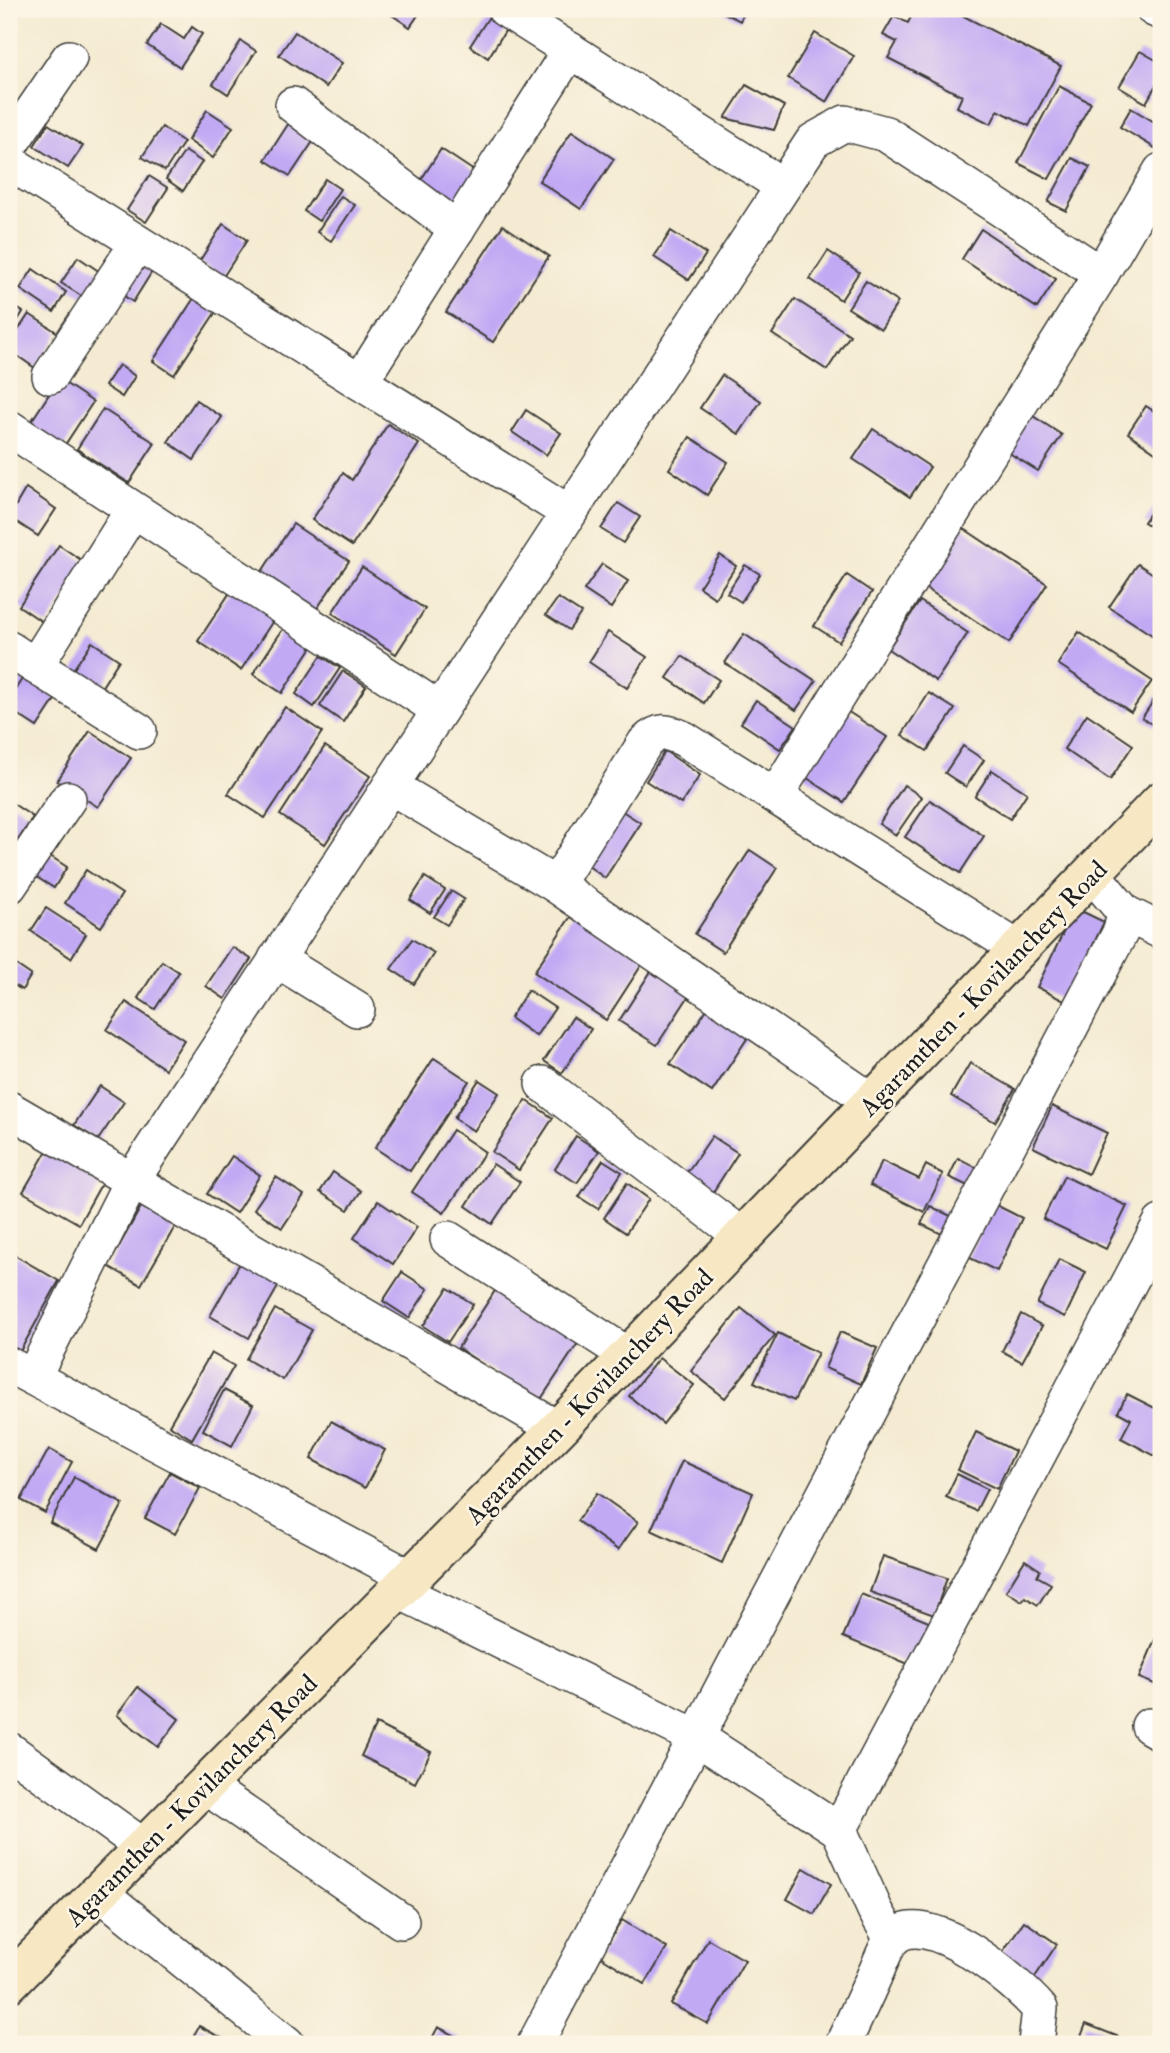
<svg xmlns="http://www.w3.org/2000/svg" width="1170" height="2053" font-family="'IM FELL Double Pica',serif">
<rect width="100%" height="100%" fill="#fcf5e5"/>
<filter id="ink" filterUnits="userSpaceOnUse"><feTurbulence type="fractalNoise" baseFrequency=".0143" numOctaves="2"/><feDisplacementMap in="SourceGraphic" scale="14" xChannelSelector="R" yChannelSelector="G"/><feConvolveMatrix kernelMatrix="1 2 1 2 8 2 1 2 1" color-interpolation-filters="sRGB"/></filter>
<filter id="wash" filterUnits="userSpaceOnUse"><feTurbulence type="fractalNoise" baseFrequency=".00686" numOctaves="4" result="noise"/><feDisplacementMap in="SourceGraphic" scale="28" xChannelSelector="R" yChannelSelector="G"/><feGaussianBlur stdDeviation="1.57" result="paint"/><feColorMatrix in="noise" values="0 0 0 0 0 0 0 0 0 0 0 0 0 0 0 0 0 1.4 0 .05"/><feComposite in="paint" operator="in"/></filter>
<g filter="url(#wash)">
<rect width="100%" height="100%" fill="#f4ebd2"/>
<g id="blocks">
<!-- building -->
<g fill="#c1a9f4">
<polygon points="383,9 422,9 410,27"/>
<polygon points="494,9 512,20 488,58 470,46"/>
<polygon points="717,9 746,9 740,21"/>
<polygon points="915,9 950,9 1061,66 1029,126 998,110 991,124 957,107 962,96 888,58 897,42 883,35 894,16 908,23"/>
<polygon points="161,24 184,39 192,27 202,34 180,67 147,45"/>
<polygon points="295,32 342,63 326,87 279,55"/>
<polygon points="815,33 854,56 827,102 788,78"/>
<polygon points="241,41 256,51 228,94 213,84"/>
<polygon points="1140,51 1161,63 1161,76 1146,103 1119,87"/>
<polygon points="746,85 784,106 774,130 725,118"/>
<polygon points="1059,86 1091,103 1049,179 1018,163"/>
<polygon points="1131,108 1161,126 1161,137 1155,148 1120,127"/>
<polygon points="207,110 233,127 213,158 188,140"/>
<polygon points="294,115 320,131 290,176 265,160"/>
<polygon points="48,124 83,146 68,168 34,146"/>
<polygon points="162,127 184,142 165,171 142,157"/>
<polygon points="572,131 614,159 581,209 539,181"/>
<polygon points="441,149 477,173 452,210 417,186"/>
<polygon points="185,151 202,162 183,191 166,179"/>
<polygon points="1072,158 1090,167 1066,211 1048,202"/>
<polygon points="149,176 168,188 146,222 127,210"/>
<polygon points="325,179 340,189 319,221 304,211"/>
<polygon points="341,196 355,205 331,241 317,232"/>
<polygon points="223,224 247,240 223,277 199,262"/>
<polygon points="503,225 549,256 493,342 446,312"/>
<polygon points="981,229 1056,279 1037,308 962,259"/>
<polygon points="671,231 706,254 689,280 654,257"/>
<polygon points="828,251 859,272 841,300 810,279"/>
<polygon points="78,257 100,272 83,297 61,283"/>
<polygon points="135,258 153,270 133,302 114,289"/>
<polygon points="33,269 66,292 54,312 20,289"/>
<polygon points="866,281 898,302 881,329 848,308"/>
<polygon points="198,292 219,307 174,375 153,361"/>
<polygon points="795,299 850,335 827,370 772,334"/>
<polygon points="9,303 23,312 9,334"/>
<polygon points="29,314 58,333 35,368 9,350 9,344"/>
<polygon points="119,365 135,376 122,397 105,386"/>
<polygon points="722,375 761,401 739,434 700,408"/>
<polygon points="59,379 93,402 57,457 23,434"/>
<polygon points="196,400 222,417 194,460 168,442"/>
<polygon points="1146,406 1161,416 1161,456 1128,433"/>
<polygon points="103,409 155,443 129,483 77,449"/>
<polygon points="526,410 561,433 546,455 512,432"/>
<polygon points="1030,414 1062,435 1038,471 1006,451"/>
<polygon points="388,424 419,444 352,546 312,520 343,473 352,480"/>
<polygon points="873,429 930,467 910,497 853,459"/>
<polygon points="690,437 728,462 707,495 669,469"/>
<polygon points="26,488 56,509 38,536 9,517"/>
<polygon points="1161,497 1161,533 1144,522"/>
<polygon points="618,503 640,517 623,543 601,529"/>
<polygon points="293,524 349,561 314,613 259,576"/>
<polygon points="960,526 1047,584 1009,643 921,585"/>
<polygon points="59,545 87,564 47,625 19,606"/>
<polygon points="720,555 736,566 715,598 699,587"/>
<polygon points="602,564 628,581 611,608 584,590"/>
<polygon points="1138,564 1161,579 1161,641 1109,607"/>
<polygon points="745,565 760,574 741,602 727,593"/>
<polygon points="362,567 425,609 396,654 332,613"/>
<polygon points="847,575 872,592 839,642 814,626"/>
<polygon points="233,588 276,616 241,670 198,641"/>
<polygon points="558,598 581,613 569,630 546,615"/>
<polygon points="920,601 968,633 936,681 888,649"/>
<polygon points="291,617 319,636 282,693 253,674"/>
<polygon points="608,632 647,657 627,688 589,662"/>
<polygon points="1079,632 1152,681 1131,712 1058,664"/>
<polygon points="744,634 816,681 796,710 725,663"/>
<polygon points="92,642 119,660 101,688 73,670"/>
<polygon points="321,656 340,668 314,707 296,694"/>
<polygon points="682,656 719,680 704,703 667,678"/>
<polygon points="9,658 21,666 9,685"/>
<polygon points="343,671 366,686 343,722 320,706"/>
<polygon points="26,673 58,695 37,727 9,709 9,699"/>
<polygon points="1161,689 1161,730 1142,718"/>
<polygon points="929,693 955,709 927,751 902,735"/>
<polygon points="756,700 796,726 780,749 741,723"/>
<polygon points="285,707 322,732 265,818 228,794"/>
<polygon points="847,711 887,737 844,802 804,776"/>
<polygon points="1087,714 1133,745 1110,780 1064,749"/>
<polygon points="90,731 131,758 98,807 57,781"/>
<polygon points="325,746 370,776 325,844 280,815"/>
<polygon points="963,746 984,760 966,787 945,773"/>
<polygon points="665,751 700,775 681,804 646,781"/>
<polygon points="992,770 1027,793 1010,819 975,796"/>
<polygon points="904,785 922,797 896,835 879,824"/>
<polygon points="930,800 984,836 960,873 905,837"/>
<polygon points="12,803 33,817 9,854 9,808"/>
<polygon points="619,809 641,823 605,878 584,863"/>
<polygon points="750,850 777,868 723,952 695,934"/>
<polygon points="44,852 67,867 54,888 30,873"/>
<polygon points="86,870 122,894 101,927 65,903"/>
<polygon points="425,877 445,890 430,913 410,900"/>
<polygon points="451,891 464,899 447,925 434,917"/>
<polygon points="1161,891 1161,915 1153,911"/>
<polygon points="579,904 650,952 606,1020 534,972"/>
<polygon points="46,908 86,934 71,958 31,931"/>
<polygon points="1075,908 1104,922 1066,1002 1037,987"/>
<polygon points="412,939 434,953 414,984 391,969"/>
<polygon points="232,947 251,959 225,999 206,986"/>
<polygon points="659,959 696,985 657,1045 619,1021"/>
<polygon points="9,960 31,975 22,990 9,982"/>
<polygon points="162,961 179,972 155,1009 138,998"/>
<polygon points="528,990 555,1008 536,1036 510,1018"/>
<polygon points="713,1000 754,1028 712,1092 670,1064"/>
<polygon points="126,1002 184,1040 165,1069 107,1030"/>
<polygon points="573,1017 591,1029 562,1073 544,1061"/>
<polygon points="434,1058 469,1081 410,1171 375,1148"/>
<polygon points="970,1063 1015,1089 995,1122 951,1096"/>
<polygon points="479,1080 499,1093 474,1131 454,1118"/>
<polygon points="100,1086 124,1102 98,1140 74,1125"/>
<polygon points="526,1100 553,1118 519,1170 492,1152"/>
<polygon points="1052,1106 1107,1133 1088,1174 1033,1147"/>
<polygon points="453,1130 485,1152 444,1213 412,1192"/>
<polygon points="576,1136 599,1151 577,1183 555,1169"/>
<polygon points="712,1136 738,1153 713,1192 686,1174"/>
<polygon points="49,1147 104,1179 79,1224 23,1192"/>
<polygon points="232,1156 260,1175 236,1213 207,1194"/>
<polygon points="958,1158 983,1171 974,1189 949,1177"/>
<polygon points="603,1160 622,1172 598,1209 579,1197"/>
<polygon points="882,1161 919,1179 926,1165 943,1174 924,1212 870,1185"/>
<polygon points="493,1164 520,1182 492,1224 466,1206"/>
<polygon points="333,1172 361,1191 348,1210 320,1192"/>
<polygon points="1064,1176 1127,1206 1106,1249 1043,1219"/>
<polygon points="276,1177 304,1195 282,1228 254,1209"/>
<polygon points="627,1183 649,1199 626,1233 604,1218"/>
<polygon points="378,1201 417,1227 393,1264 354,1238"/>
<polygon points="9,1202 16,1206 9,1218"/>
<polygon points="994,1204 1022,1218 997,1271 968,1257"/>
<polygon points="142,1205 176,1225 141,1285 108,1266"/>
<polygon points="930,1206 959,1220 950,1238 921,1224"/>
<polygon points="9,1252 59,1281 19,1353 9,1347"/>
<polygon points="244,1256 283,1278 249,1338 210,1316"/>
<polygon points="1059,1259 1086,1272 1065,1317 1037,1304"/>
<polygon points="402,1272 428,1289 409,1318 383,1301"/>
<polygon points="502,1280 584,1334 539,1402 458,1348"/>
<polygon points="448,1288 473,1304 448,1342 423,1326"/>
<polygon points="741,1308 775,1335 725,1398 691,1371"/>
<polygon points="275,1309 312,1330 283,1380 246,1359"/>
<polygon points="1021,1314 1042,1326 1022,1362 1002,1351"/>
<polygon points="840,1332 877,1348 861,1384 825,1368"/>
<polygon points="778,1333 818,1353 794,1401 754,1382"/>
<polygon points="211,1353 234,1366 192,1439 169,1425"/>
<polygon points="659,1358 694,1385 663,1424 629,1396"/>
<polygon points="224,1390 253,1405 232,1446 203,1430"/>
<polygon points="1127,1394 1161,1411 1159,1458 1121,1438 1131,1419 1118,1412"/>
<polygon points="331,1421 385,1450 365,1488 311,1459"/>
<polygon points="976,1432 1015,1451 997,1489 958,1470"/>
<polygon points="49,1449 72,1462 45,1513 21,1500"/>
<polygon points="682,1461 753,1493 722,1563 651,1530"/>
<polygon points="170,1472 200,1488 175,1534 145,1518"/>
<polygon points="957,1474 987,1489 976,1511 946,1497"/>
<polygon points="74,1477 123,1504 99,1549 50,1523"/>
<polygon points="597,1493 638,1522 618,1550 577,1521"/>
<polygon points="883,1556 947,1578 934,1615 870,1592"/>
<polygon points="1025,1560 1040,1570 1037,1576 1051,1584 1038,1605 1025,1597 1022,1601 1006,1591"/>
<polygon points="861,1594 931,1623 913,1666 843,1637"/>
<polygon points="1156,1637 1161,1639 1161,1674 1157,1685 1139,1678"/>
<polygon points="138,1687 179,1719 158,1747 117,1715"/>
<polygon points="376,1724 431,1752 415,1783 361,1756"/>
<polygon points="804,1868 831,1884 814,1914 787,1899"/>
<polygon points="622,1920 667,1948 645,1984 600,1956"/>
<polygon points="1024,1921 1057,1944 1029,1986 995,1963"/>
<polygon points="708,1939 745,1960 708,2024 671,2004"/>
<polygon points="1086,2024 1137,2044 1078,2044"/>
<polygon points="199,2026 229,2042 228,2044 189,2044"/>
<polygon points="438,2027 460,2039 457,2044 429,2044"/>
</g>
</g>
</g>
<g filter="url(#ink)">
<use href="#blocks" fill-opacity="0" stroke="#3c3b37" stroke-width="2"/>
<g fill="none" stroke-linecap="round" stroke-linejoin="round">
<!-- street casing -->
<g stroke="#3c3b37" stroke-width="38">
<g id="street">
<polyline points="505,9 783,186"/>
<polyline points="1154,9 1161,12"/>
<polyline points="293,105 457,229"/>
<polyline points="9,146 69,58"/>
<polyline points="9,162 569,513"/>
<polyline points="50,376 138,243"/>
<polyline points="360,382 570,50"/>
<polyline points="9,428 440,710"/>
<polyline points="9,649 35,666 133,510"/>
<polyline points="35,666 139,731"/>
<polyline points="390,786 556,885 873,1102"/>
<polyline points="775,796 1101,274"/>
<path d="M556 885 645 743C659 729 667 731 684 739L1020 950"/>
<polyline points="9,886 68,799"/>
<polyline points="1125,913 1161,931"/>
<polyline points="276,959 357,1009"/>
<polyline points="543,1084 743,1237"/>
<polyline points="9,1109 558,1429"/>
<polyline points="448,1239 629,1356"/>
<polyline points="9,1365 411,1578"/>
<polyline points="33,1377 132,1180 813,141 845,123 886,134 1101,274 1161,171"/>
<polyline points="399,1591 696,1737 839,1830 1161,1223"/>
<polyline points="1149,1726 1161,1733"/>
<polyline points="9,1750 144,1847"/>
<polyline points="205,1786 401,1921"/>
<polyline points="839,1830 875,1910 892,1939"/>
<polyline points="99,1892 287,2044"/>
<polyline points="535,2044 1121,931 1125,913 1092,874"/>
<path d="M843 2044C854 2020 866 1995 877 1970 881 1961 885 1949 891 1941 922 1900 1019 1984 1040 2009L1036 2044"/>
</g>
</g>
<!-- secondary casing -->
<g stroke="#3c3b37" stroke-width="42">
<polyline id="secondary" points="9,1983 558,1429 1161,801"/>
</g>
<!-- street -->
<use href="#street" stroke="#fff" stroke-width="35"/>
<!-- secondary -->
<use href="#secondary" stroke="#f7e8c3" stroke-width="38"/>
</g>
</g>
<g text-anchor="middle" stroke-width="5" stroke-linejoin="round" paint-order="stroke">
<!-- street labels -->
<g font-size="26" fill="#1c1c1c" stroke="#fcf5e5">
<text transform="translate(983 988) rotate(-46)" y="9">Agaramthen - Kovilanchery Road</text>
<text transform="translate(589 1396) rotate(-46)" y="9">Agaramthen - Kovilanchery Road</text>
<text transform="translate(191 1800) rotate(-45)" y="9">Agaramthen - Kovilanchery Road</text>
</g>
</g>
<!-- margin -->
<rect width="1170" height="2053" fill="none" stroke="#fcf5e5" stroke-width="35"/>
</svg>
